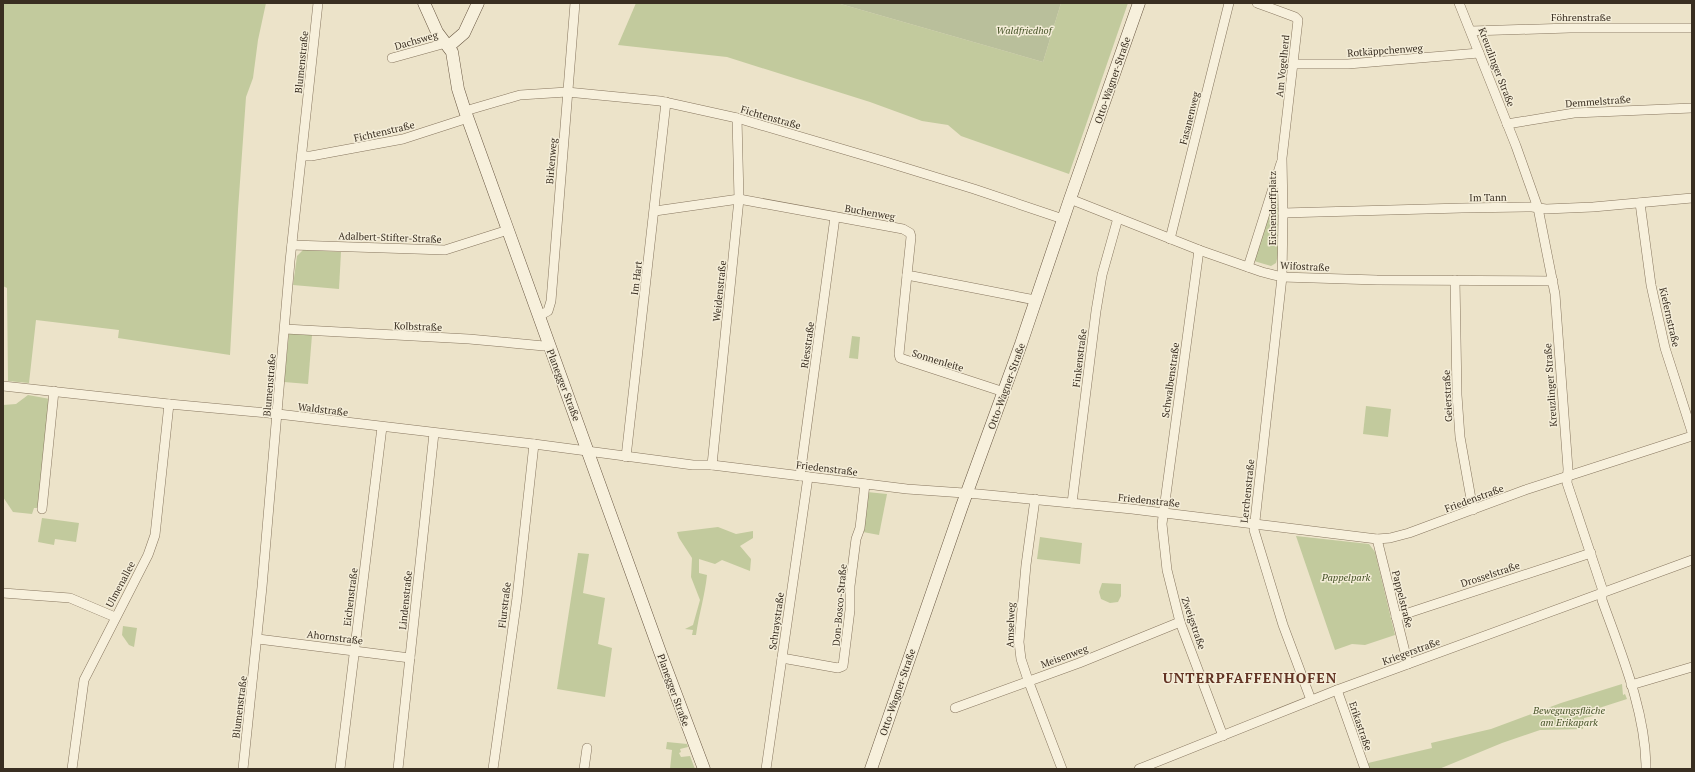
<svg xmlns="http://www.w3.org/2000/svg" width="1695" height="772" font-family="'PT Serif',serif">
<rect width="100%" height="100%" fill="#ece3c9"/>
<!-- green -->
<g fill="#c2ca9d">
<polygon points="3,3 266,3 258,40 253,78 246,97 238,210 230,355 118,338 119,330 36,320 29,383 8,381 7,288 3,286"/>
<polygon points="636,3 837,3 1043,62 1061,3 1128,3 1069,174 961,136 948,125 922,121 870,102 727,57 618,45"/>
<polygon points="1279,182 1278,255 1276,263 1271,266 1254,261"/>
<polygon points="303,250 341,252 339,289 293,285 297,256"/>
<polygon points="289,333 312,335 308,384 284,382"/>
<polygon points="852,336 860,337 858,359 849,358"/>
<polygon points="28,395 50,399 38,508 34,508 32,514 13,512 3,497 3,405 16,404"/>
<polygon points="1366,406 1391,409 1388,437 1363,434"/>
<polygon points="867,492 887,494 879,535 863,532"/>
<polygon points="42,518 79,523 76,542 55,539 54,545 38,542"/>
<path d="M718 527 736 534 753 531V538L740 546 751 559 750 571 722 560 715 564 699 559V573L707 575C705 595 699 614 696 635H692L693 630 685 629 693 625 700 600 691 577 692 558 679 538 677 532Z"/>
<polygon points="1296,536 1369,544 1375,552 1395,635 1365,645 1352,644 1335,650"/>
<polygon points="1040,537 1082,543 1080,564 1037,559"/>
<polygon points="578,553 589,554 583,593 605,598 598,644 612,648 605,697 557,689"/>
<polygon points="1102,583 1121,584 1121,596 1118,602 1110,603 1101,599 1099,592"/>
<polygon points="123,626 137,628 134,647 129,645 122,635"/>
<polygon points="1622,684 1623,695 1625,694 1627,699 1599,708 1593,716 1584,718 1583,729 1540,730 1502,743 1439,769 1370,769 1368,763 1432,748 1431,743 1491,729 1561,703"/>
<polygon points="667,742 687,744 688,747 680,749 681,752 679,753 681,757 690,756 695,769 670,769 672,750 666,749"/>
</g>
<!-- cemetery -->
<polygon fill="#b9bf9b" points="837,3 1061,3 1043,62"/>
<g fill="none" stroke-linecap="round" stroke-linejoin="round">
<!-- street casing -->
<g stroke="#87765f" stroke-width="10">
<g id="street">
<polyline points="1257,3 1295,17 1298,20 1282,158 1283,213 1282,277 1254,530 1283,625 1311,700"/>
<path d="M1459 3 1516 146 1538 208 1555 294 1568 469 1567 483 1602 588V600C1621 653 1646 712 1646 769"/>
<polyline points="1471,31 1570,28 1692,28"/>
<polyline points="392,58 446,43"/>
<polyline points="1293,64 1348,64 1479,53"/>
<polyline points="465,111 520,95 567,92 660,101 737,118 883,161 974,189 1063,219"/>
<polyline points="1507,124 1574,113 1692,108"/>
<polyline points="302,156 311,156 403,139 468,118"/>
<polyline points="1070,199 1199,250 1262,272 1282,277 1377,280 1553,281"/>
<polyline points="1640,203 1651,285 1665,348 1692,432"/>
<polyline points="655,211 739,199 903,229 910,233 911,237 907,275 1035,300"/>
<polyline points="1283,213 1462,208 1532,207 1546,209 1593,207 1692,198"/>
<polyline points="1170,239 1229,3"/>
<polyline points="292,245 445,250 508,230"/>
<polyline points="1199,250 1162,524 1167,570 1180,622 1223,736"/>
<polyline points="1248,267 1281,163"/>
<polyline points="907,275 899,354 900,358 1004,392"/>
<polyline points="1455,280 1457,395 1460,437 1473,510"/>
<polyline points="539,316 548,311 551,301 575,3"/>
<polyline points="285,329 469,339 544,346 549,345"/>
<polyline points="3,386 169,404 278,414 534,444 693,465 712,465 907,489 978,494 1132,509 1377,539 1390,538 1409,533 1525,490 1692,436"/>
<polyline points="626,457 666,102"/>
<polyline points="712,465 739,199 737,118"/>
<polyline points="800,476 835,217"/>
<polyline points="1035,499 1026,565 1019,642 1021,659 1028,680 1062,769"/>
<polyline points="1072,503 1096,311 1102,275 1118,218"/>
<polyline points="42,509 54,391"/>
<polyline points="1377,539 1408,664"/>
<polyline points="3,593 70,598 115,617"/>
<polyline points="1396,617 1591,553"/>
<polyline points="258,639 410,658"/>
<polyline points="782,658 838,668 843,666 850,610 850,586 856,539 860,528 865,484"/>
<polyline points="1631,685 1692,667"/>
<polyline points="1337,690 1365,769"/>
<polyline points="955,708 1079,663 1180,622"/>
<polyline points="72,769 84,680 148,555 155,535 169,404"/>
<polyline points="243,769 262,587 290,261 318,3"/>
<polyline points="340,769 382,427"/>
<polyline points="398,769 434,433"/>
<polyline points="493,769 517,598 534,444"/>
<polyline points="584,769 587,748"/>
<polyline points="766,769 808,477"/>
<polyline points="1139,769 1337,690 1692,560"/>
</g>
</g>
<!-- secondary casing -->
<g stroke="#695742" stroke-width="13">
<g id="secondary">
<polyline points="424,3 437,32 452,52 458,89 465,111 660,652 704,769"/>
<polyline points="449,46 464,33 478,3"/>
<polyline points="871,769 962,506 1021,344 1070,199 1139,3"/>
</g>
</g>
<!-- street -->
<use href="#street" stroke="#f7f0dc" stroke-width="9"/>
<!-- secondary -->
<use href="#secondary" stroke="#f7f0dc" stroke-width="12"/>
</g>
<g text-anchor="middle" stroke-width="3" stroke-linejoin="round" paint-order="stroke">
<!-- street labels -->
<g font-size="10" fill="#392e21" stroke="#f4edd8">
<text x="1581" y="21">Föhrenstraße</text>
<text transform="translate(416 40) rotate(-16)" y="4">Dachsweg</text>
<text transform="translate(1385 50) rotate(-4)" y="4">Rotkäppchenweg</text>
<text transform="translate(301 62) rotate(-84)" y="4">Blumenstraße</text>
<text transform="translate(1282 66) rotate(-84)" y="4">Am Vogelherd</text>
<text transform="translate(1497 67) rotate(69)" y="4">Kreuzlinger Straße</text>
<text transform="translate(1112 80) rotate(-71)" y="4">Otto-Wagner-Straße</text>
<text transform="translate(1598 101) rotate(-4)" y="4">Demmelstraße</text>
<text transform="translate(771 117) rotate(16)" y="4">Fichtenstraße</text>
<text transform="translate(1189 118) rotate(-76)" y="4">Fasanenweg</text>
<text transform="translate(384 131) rotate(-13)" y="4">Fichtenstraße</text>
<text transform="translate(551 161) rotate(-85)" y="4">Birkenweg</text>
<text transform="translate(1488 197) rotate(-1)" y="4">Im Tann</text>
<text transform="translate(1272 208) rotate(-90)" y="4">Eichendorffplatz</text>
<text transform="translate(870 212) rotate(10)" y="4">Buchenweg</text>
<text transform="translate(390 237) rotate(2)" y="4">Adalbert-Stifter-Straße</text>
<text transform="translate(1305 266) rotate(3)" y="4">Wifostraße</text>
<text transform="translate(636 278) rotate(-83)" y="4">Im Hart</text>
<text transform="translate(719 291) rotate(-84)" y="4">Weidenstraße</text>
<text transform="translate(1670 317) rotate(77)" y="4">Kiefernstraße</text>
<text transform="translate(418 326) rotate(2)" y="4">Kolbstraße</text>
<text transform="translate(807 345) rotate(-82)" y="4">Riesstraße</text>
<text transform="translate(1079 358) rotate(-83)" y="4">Finkenstraße</text>
<text transform="translate(938 360) rotate(17)" y="4">Sonnenleite</text>
<text transform="translate(1170 380) rotate(-82)" y="4">Schwalbenstraße</text>
<text transform="translate(269 385) rotate(-85)" y="4">Blumenstraße</text>
<text transform="translate(564 385) rotate(69)" y="4">Planegger Straße</text>
<text transform="translate(1550 385) rotate(-94)" y="4">Kreuzlinger Straße</text>
<text transform="translate(1006 386) rotate(-70)" y="4">Otto-Wagner-Straße</text>
<text transform="translate(1447 396) rotate(-93)" y="4">Geierstraße</text>
<text transform="translate(323 409) rotate(7)" y="4">Waldstraße</text>
<text transform="translate(827 468) rotate(7)" y="4">Friedenstraße</text>
<text transform="translate(1247 491) rotate(-84)" y="4">Lerchenstraße</text>
<text transform="translate(1474 498) rotate(-20)" y="4">Friedenstraße</text>
<text transform="translate(1149 500) rotate(6)" y="4">Friedenstraße</text>
<text transform="translate(1490 574) rotate(-18)" y="4">Drosselstraße</text>
<text transform="translate(120 584) rotate(-62)" y="4">Ulmenallee</text>
<text transform="translate(350 597) rotate(-83)" y="4">Eichenstraße</text>
<text transform="translate(1403 599) rotate(76)" y="4">Pappelstraße</text>
<text transform="translate(405 600) rotate(-84)" y="4">Lindenstraße</text>
<text transform="translate(504 605) rotate(-83)" y="4">Flurstraße</text>
<text transform="translate(839 605) rotate(-85)" y="4">Don-Bosco-Straße</text>
<text transform="translate(776 621) rotate(-82)" y="4">Schraystraße</text>
<text transform="translate(1194 623) rotate(71)" y="4">Zweigstraße</text>
<text transform="translate(1010 625) rotate(-88)" y="4">Amselweg</text>
<text transform="translate(335 637) rotate(7)" y="4">Ahornstraße</text>
<text transform="translate(1411 651) rotate(-20)" y="4">Kriegerstraße</text>
<text transform="translate(1064 656) rotate(-20)" y="4">Meisenweg</text>
<text transform="translate(674 690) rotate(70)" y="4">Planegger Straße</text>
<text transform="translate(897 692) rotate(-71)" y="4">Otto-Wagner-Straße</text>
<text transform="translate(239 707) rotate(-83)" y="4">Blumenstraße</text>
<text transform="translate(1361 726) rotate(71)" y="4">Erikastraße</text>
</g>
<!-- park labels -->
<g font-size="10" font-style="italic" fill="#475429" stroke="#f4edd8">
<text x="1024" y="34">Waldfriedhof</text>
<text x="1346" y="581">Pappelpark</text>
<text x="1569" y="714">Bewegungsfläche<tspan x="1569" dy="12">am Erikapark</tspan></text>
</g>
<!-- district labels -->
<g font-size="14" font-weight="bold" letter-spacing="1" fill="#623323" stroke="#f4edd8">
<text x="1250" y="683">UNTERPFAFFENHOFEN</text>
</g>
</g>
<!-- border -->
<rect width="1695" height="772" fill="none" stroke="#392e21" stroke-width="8"/>
</svg>
